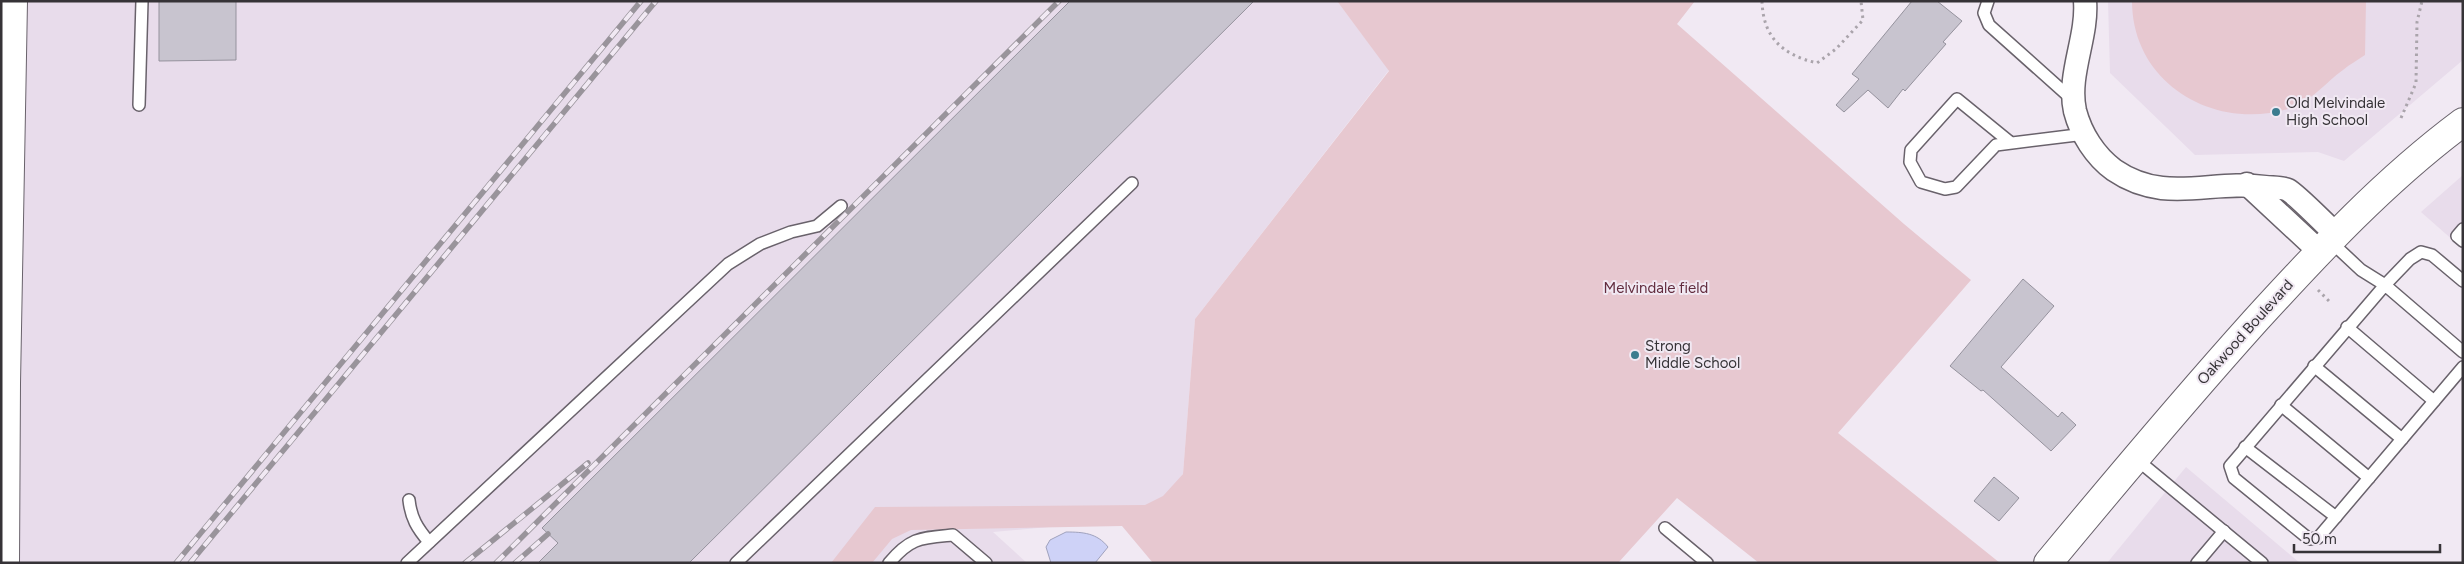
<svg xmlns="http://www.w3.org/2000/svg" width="2464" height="564" font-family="Figtree,sans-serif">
<rect width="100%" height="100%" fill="#f1e9f3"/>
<!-- built -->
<g fill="#e8dceb">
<polygon points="13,1 1337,1 1389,70 1195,319 1183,474 1148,518 993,532 1027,563 1,563"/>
<polygon points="2108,1 2463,1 2463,60 2344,161 2318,152 2195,155 2110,73"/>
<polygon points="2463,175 2463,249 2421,212"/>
<polygon points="2186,467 2300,563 2107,563"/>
</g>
<!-- green -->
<g fill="#e7c8d0">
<polygon points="1337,1 1695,1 1677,24 1904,224 1971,280 1838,433 2000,563 1759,563 1677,498 1618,563 1153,563 1122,526 911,530 892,539 872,563 831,563 875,507 1145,505 1163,496 1183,474 1195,319 1389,71"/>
<path d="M2132 1H2366L2365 55C2358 60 2350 64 2343 70 2325 83 2311 102 2288 109 2213 131 2132 83 2132 1Z"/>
</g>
<!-- water -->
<path fill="#ced2f7" stroke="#a0a2bd" d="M1066 532C1083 532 1097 533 1108 547L1095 563H1051L1046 547 1050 540Z"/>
<!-- building -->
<g fill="#c8c4cf" stroke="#95929d">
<polygon points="159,1 236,1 236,60 159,61"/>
<polygon points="1070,1 1254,1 689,563 538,563 558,543 542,528"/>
<polygon points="1912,1 1937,1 1962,21 1943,42 1946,44 1905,91 1903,89 1888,108 1868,90 1844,112 1836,105 1859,79 1852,74"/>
<polygon points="2023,279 2054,306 2001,367 2058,417 2062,412 2076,425 2051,451 1983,390 1981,391 1950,366"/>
<polygon points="1994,477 2019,498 1999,521 1974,501"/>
</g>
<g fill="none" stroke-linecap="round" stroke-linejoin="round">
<!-- lane casing -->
<g stroke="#69626b" stroke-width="14">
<g id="lane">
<polyline points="1988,1 1984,13 1989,25 2074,101"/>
<polyline points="139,105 142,1"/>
<polyline points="2011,143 1957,99 1911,150 1910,162 1921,182 1945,189 1956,187 1996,145 2085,134"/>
<polyline points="2463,229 2457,236 2463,241"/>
<polyline points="2329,240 2361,270 2385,285 2410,259 2421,252 2432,255 2463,281"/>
<polyline points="2347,327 2434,401"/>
<polyline points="2463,352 2385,285 2230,466 2234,478 2309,539 2318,538 2463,367"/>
<polyline points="2314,366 2402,439"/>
<polyline points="2281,405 2369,478"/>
<polyline points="2245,447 2336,517"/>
<polyline points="2135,458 2262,563"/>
<path d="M409 500C411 518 417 528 429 542"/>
<polyline points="1665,528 1707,563"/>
<polyline points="407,563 728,264 760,244 791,232 817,226 841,206"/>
<polyline points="736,563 1132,183"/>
<path d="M889 563C911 537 921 538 953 535L986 563"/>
<polyline points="2197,563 2224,531"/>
</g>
</g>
<!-- street casing -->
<g stroke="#69626b" stroke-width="25">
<g id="street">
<path d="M2085 1C2088 37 2067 75 2075 111 2081 134 2095 156 2114 170 2165 205 2211 179 2265 187 2272 188 2282 187 2288 190 2296 194 2326 225 2336 234"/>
<polyline points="2247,184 2319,251"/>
</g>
</g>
<!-- secondary casing -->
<g stroke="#69626b" stroke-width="30">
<g id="secondary">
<polyline points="5,563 6,384 13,1"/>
<path d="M2048 563C2116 481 2184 400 2255 321 2320 250 2385 180 2463 122"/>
</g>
</g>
<!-- path -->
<g stroke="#aaa4ab" stroke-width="3" stroke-dasharray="2.5 4" stroke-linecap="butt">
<path d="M1762 1C1763 38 1783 55 1817 63L1836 49 1863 20 1861 1"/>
<polyline points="2401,118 2416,83 2417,22 2422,1"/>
<polyline points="2318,290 2331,303"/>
</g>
<!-- lane -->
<use href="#lane" stroke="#fff" stroke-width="11"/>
<!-- street -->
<use href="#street" stroke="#fff" stroke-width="22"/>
<!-- secondary -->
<use href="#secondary" stroke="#fff" stroke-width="28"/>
<!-- rail casing -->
<g stroke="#99949b" stroke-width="5.5">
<g id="rail">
<polyline points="176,563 641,1"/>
<polyline points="190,563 656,1"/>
<polyline points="465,563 588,463"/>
<polyline points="496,563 1059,1"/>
<polyline points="515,563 548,534"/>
</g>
</g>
<!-- rail -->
<use href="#rail" stroke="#f1e9f3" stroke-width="4" stroke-dasharray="11" stroke-linecap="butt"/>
</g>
<!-- markers -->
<g fill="#3b7c8f" stroke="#f1e9f3" stroke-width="2">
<circle cx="2276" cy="112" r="5"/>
<circle cx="1635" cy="355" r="5"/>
</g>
<g text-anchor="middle" stroke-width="4" stroke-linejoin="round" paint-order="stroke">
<!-- poi labels -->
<g font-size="15" fill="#363337" stroke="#f1e9f3" text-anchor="start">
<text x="2286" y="108">Old Melvindale<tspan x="2286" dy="17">High School</tspan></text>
<text x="1645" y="351">Strong<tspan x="1645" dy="17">Middle School</tspan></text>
</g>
<!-- park labels -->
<g font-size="15" fill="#622c3e" stroke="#f1e9f3">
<text x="1656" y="293">Melvindale field</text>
</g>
<!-- street labels -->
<g font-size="15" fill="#363337" stroke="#f1e9f3">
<text transform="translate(2245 332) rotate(-48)" y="5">Oakwood Boulevard</text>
</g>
</g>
<!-- border -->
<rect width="2464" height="564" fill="none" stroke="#363337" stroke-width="5"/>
<!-- scale -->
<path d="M2294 544v8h146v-8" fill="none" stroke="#363337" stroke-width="2.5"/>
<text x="2302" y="544" font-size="15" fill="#363337" stroke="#f1e9f3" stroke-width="4" paint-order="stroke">50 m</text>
</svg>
